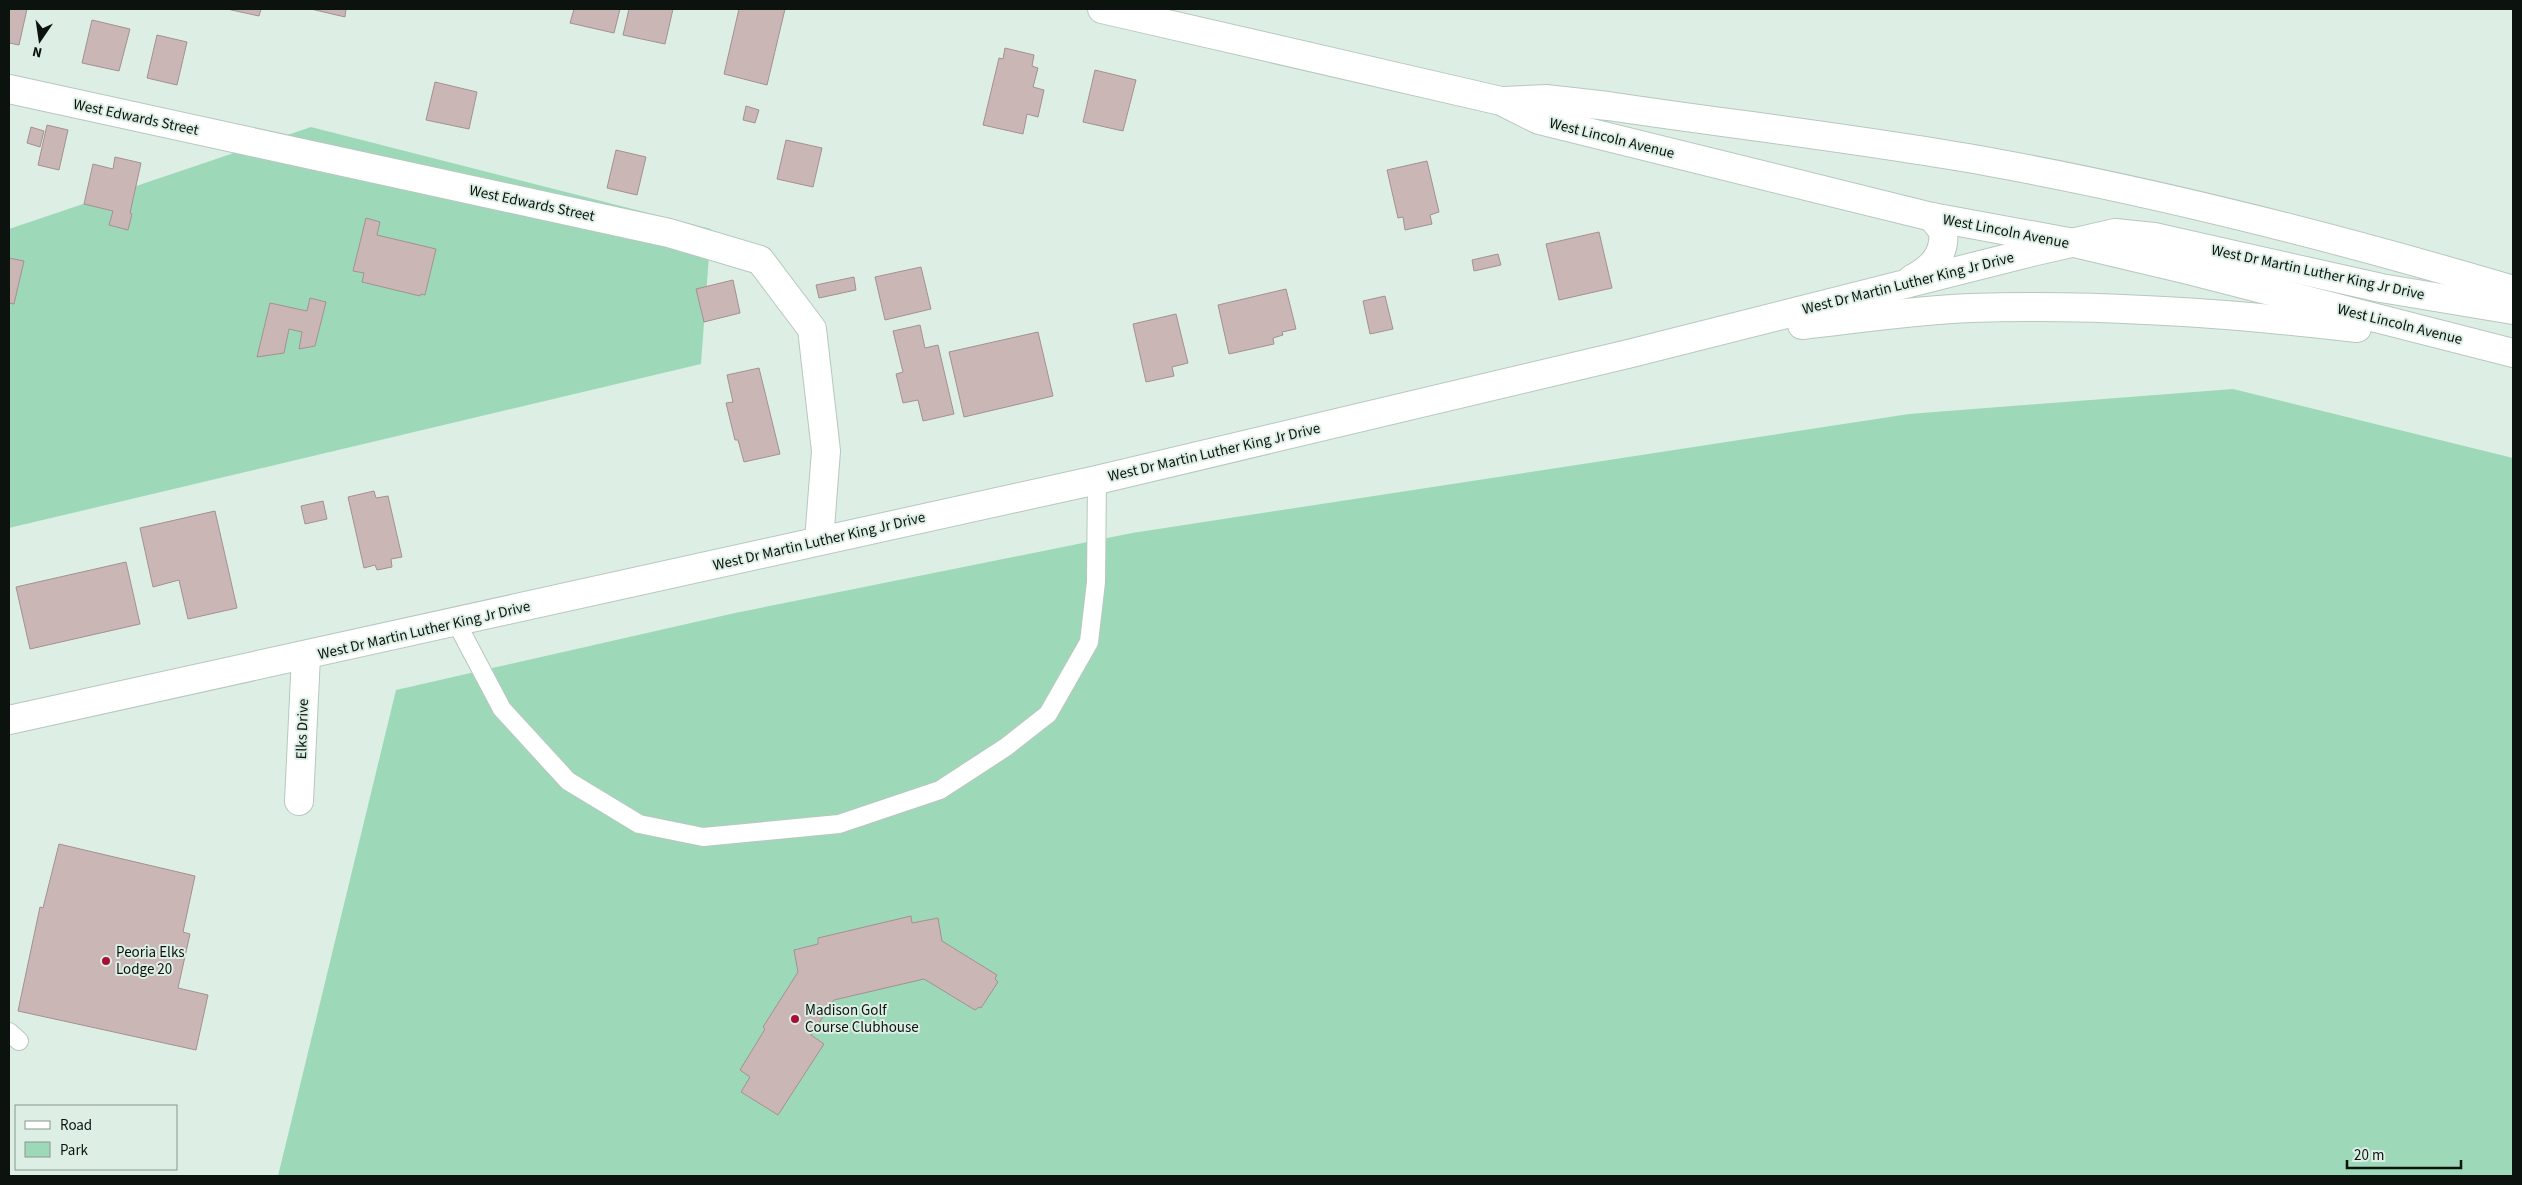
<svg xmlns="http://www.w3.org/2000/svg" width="2522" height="1185" font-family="'Source Sans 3',sans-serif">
<rect width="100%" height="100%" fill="#ddefe5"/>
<!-- green -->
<g fill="#9dd9b9">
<polygon points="311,127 711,229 701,364 9,528 9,229"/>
<polygon points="2233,389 2513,458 2513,1176 278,1176 396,690 735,613 1132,533 1909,414"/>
</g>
<!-- building -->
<g fill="#cbb6b6" stroke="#a49091">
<polygon points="9,9 27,9 19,45 9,43"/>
<polygon points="227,9 261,9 259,16"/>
<polygon points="311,9 346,9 345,17"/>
<polygon points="574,9 620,9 614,33 570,23"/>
<polygon points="629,9 673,9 665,44 623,35"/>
<polygon points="739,9 785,9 767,85 724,74"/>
<polygon points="92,20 130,29 119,71 82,63"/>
<polygon points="157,35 187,42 177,85 147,78"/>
<polygon points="1005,48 1034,55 1032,66 1038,68 1033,87 1044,90 1038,117 1027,114 1023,134 983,125 999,58 1003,59"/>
<polygon points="1095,70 1136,80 1123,131 1083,122"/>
<polygon points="435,82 477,92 469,129 426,120"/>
<polygon points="746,106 759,110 755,123 743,120"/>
<polygon points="47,125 68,130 59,170 38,165"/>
<polygon points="31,127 44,131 40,147 27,143"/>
<polygon points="786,140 822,148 813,187 777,179"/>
<polygon points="616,150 646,157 637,195 607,188"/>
<polygon points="115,157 141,163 130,213 132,214 128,230 109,225 113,211 84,204 93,164 113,169"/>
<polygon points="1427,161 1439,212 1430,215 1432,224 1405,230 1403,217 1398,218 1387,170"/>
<polygon points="366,218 380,222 377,235 436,249 425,295 421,294 420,296 362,282 364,273 353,271"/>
<polygon points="1599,232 1612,288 1559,300 1546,244"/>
<polygon points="1498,254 1501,265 1474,271 1472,260"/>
<polygon points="9,258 24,261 14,304 9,303"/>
<polygon points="921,267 931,309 885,320 875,277"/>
<polygon points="854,277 856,290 819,298 816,285"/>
<polygon points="733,280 740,313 704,322 696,289"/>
<polygon points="1286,289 1296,329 1282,332 1283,335 1273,338 1274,344 1229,354 1218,305"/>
<polygon points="1385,296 1393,329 1370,334 1363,301"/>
<polygon points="310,298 326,302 315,346 299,349 302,332 289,329 284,353 257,357 270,303 307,311"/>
<polygon points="1176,314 1188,363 1172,367 1174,376 1146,382 1133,324"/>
<polygon points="920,325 925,348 938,345 954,414 923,421 918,400 903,403 896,374 903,372 893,331"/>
<polygon points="1038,332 1053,396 964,417 949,352"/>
<polygon points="759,368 780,454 744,462 738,440 735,440 726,403 733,402 727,375"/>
<polygon points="374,491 376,498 388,496 402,557 391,559 392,567 377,570 375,565 364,568 348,497"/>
<polygon points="323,501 327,519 305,524 301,506"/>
<polygon points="215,511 237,608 188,619 179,580 153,587 140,528"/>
<polygon points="126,562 140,624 30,649 16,587"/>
<polygon points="59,844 195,876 183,932 190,934 178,988 208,995 196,1050 18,1011 40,907 43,908"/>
<polygon points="911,916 912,923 938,918 942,941 997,975 995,979 998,982 981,1008 979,1007 975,1010 924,979 834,1000 811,1035 824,1044 778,1115 741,1092 750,1077 740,1070 765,1029 763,1027 798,972 794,950 818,944 818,938"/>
</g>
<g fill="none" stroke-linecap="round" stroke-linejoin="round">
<!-- service casing -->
<g stroke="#b6c8bd" stroke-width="20">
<g id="service">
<polyline points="456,622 502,709 568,781 639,824 703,837 839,824 940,790 1006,747 1048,714 1089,642 1096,582 1097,480"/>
<polyline points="9,1032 19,1041"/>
</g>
</g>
<!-- minor casing -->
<g stroke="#b6c8bd" stroke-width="30">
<g id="minor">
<polyline points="9,89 669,233 760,260 812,329 826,451 819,541"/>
<polyline points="299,801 306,656"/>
</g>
</g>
<!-- secondary casing -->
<g stroke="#b6c8bd" stroke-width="30">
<g id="secondary">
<polyline points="1102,9 1501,101 1539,120 1932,217 2074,243 2188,270 2513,353"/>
<path d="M1503 101 1546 99 1608 106C1735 125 1863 139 1990 162 2166 194 2341 239 2513 290"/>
<path d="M1912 279C1931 269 1946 255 1943 231L1932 217"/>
<path d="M1802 325C1858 319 1914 310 1971 308 2100 304 2229 313 2357 328"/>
<polyline points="9,720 1097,480 1628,354 2032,252 2115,233 2154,237 2381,288 2513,310"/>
</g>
</g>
<!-- service -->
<use href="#service" stroke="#fff" stroke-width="18"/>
<!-- minor -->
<use href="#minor" stroke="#fff" stroke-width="28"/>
<!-- secondary -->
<use href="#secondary" stroke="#fff" stroke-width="28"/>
</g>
<!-- markers -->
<g fill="#a70f38" stroke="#ddefe5" stroke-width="2">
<circle cx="106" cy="961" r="5"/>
<circle cx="795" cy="1019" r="5"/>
</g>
<g text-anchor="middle" stroke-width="4" stroke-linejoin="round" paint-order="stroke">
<!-- street labels -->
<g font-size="15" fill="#0c130f" stroke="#ddefe5">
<text transform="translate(136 117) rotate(12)" y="5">West Edwards Street</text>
<text transform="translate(1612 138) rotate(14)" y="5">West Lincoln Avenue</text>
<text transform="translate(532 203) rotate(12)" y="5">West Edwards Street</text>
<text transform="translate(2006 231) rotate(11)" y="5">West Lincoln Avenue</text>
<text transform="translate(2318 272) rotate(12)" y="5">West Dr Martin Luther King Jr Drive</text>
<text transform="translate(1908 283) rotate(-14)" y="5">West Dr Martin Luther King Jr Drive</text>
<text transform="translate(2400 324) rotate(14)" y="5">West Lincoln Avenue</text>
<text transform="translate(1214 452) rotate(-13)" y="5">West Dr Martin Luther King Jr Drive</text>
<text transform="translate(819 541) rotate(-13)" y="5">West Dr Martin Luther King Jr Drive</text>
<text transform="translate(424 630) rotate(-13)" y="5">West Dr Martin Luther King Jr Drive</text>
<text transform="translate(302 729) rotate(-88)" y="5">Elks Drive</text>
</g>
<!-- poi labels -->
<g font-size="15" fill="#0c130f" stroke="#ddefe5" text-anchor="start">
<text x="116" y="957">Peoria Elks<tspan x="116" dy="17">Lodge 20</tspan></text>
<text x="805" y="1015">Madison Golf<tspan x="805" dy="17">Course Clubhouse</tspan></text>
</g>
</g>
<!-- border -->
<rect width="2522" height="1185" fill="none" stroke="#0c130f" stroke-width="20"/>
<!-- legend -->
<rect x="15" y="1105" width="162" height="65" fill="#ddefe5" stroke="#89978f"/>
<rect x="25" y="1121" width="25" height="8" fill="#ffffff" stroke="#89978f"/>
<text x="60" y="1130" font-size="15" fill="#0c130f">Road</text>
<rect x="25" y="1142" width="25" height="15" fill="#9dd9b9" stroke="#89978f"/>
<text x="60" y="1155" font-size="15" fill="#0c130f">Park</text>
<!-- north arrow -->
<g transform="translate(40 40) rotate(193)" stroke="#ddefe5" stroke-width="4" paint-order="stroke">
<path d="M0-4L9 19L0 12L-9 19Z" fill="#0c130f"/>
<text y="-8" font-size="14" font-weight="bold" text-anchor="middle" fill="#0c130f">N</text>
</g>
<!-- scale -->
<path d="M2347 1160v8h114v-8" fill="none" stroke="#0c130f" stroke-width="2.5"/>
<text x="2354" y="1160" font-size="15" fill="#0c130f" stroke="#ddefe5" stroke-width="4" paint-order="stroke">20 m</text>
</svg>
